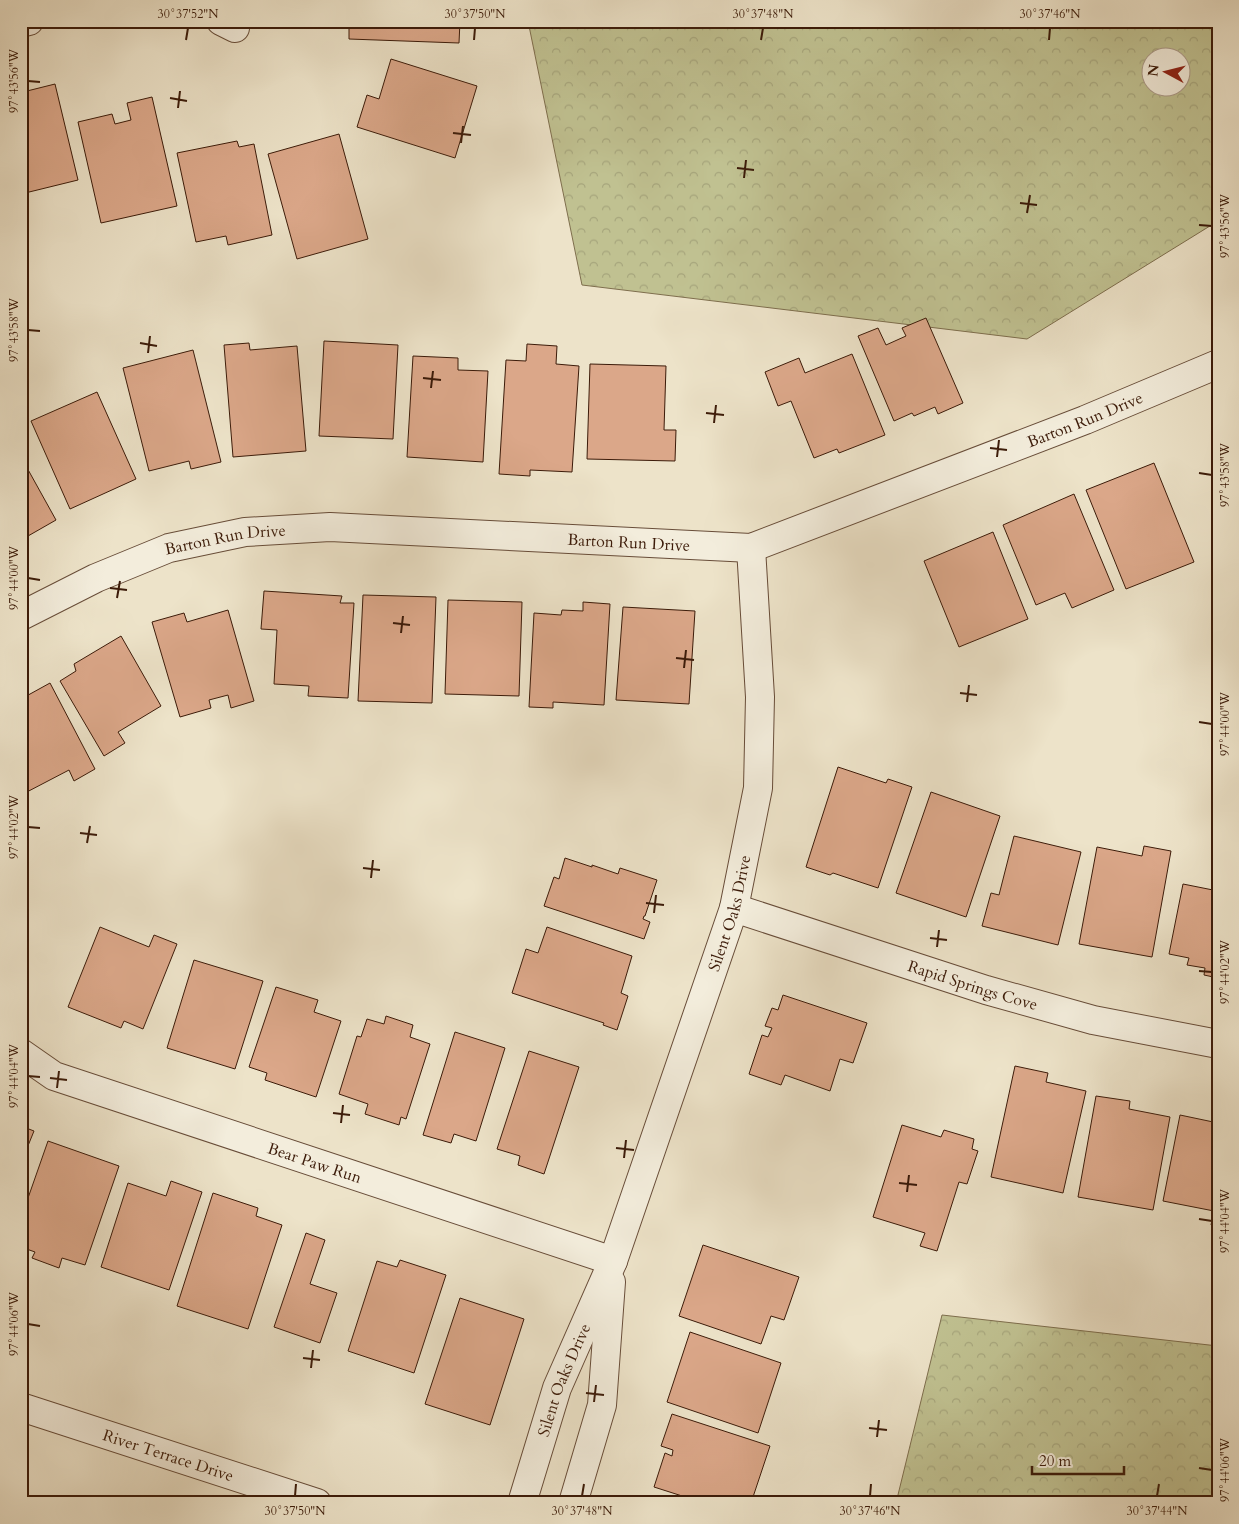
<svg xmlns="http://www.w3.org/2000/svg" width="1239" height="1524" font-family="Cardo,serif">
<defs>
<pattern id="forest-crowns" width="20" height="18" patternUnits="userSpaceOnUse" patternTransform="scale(1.25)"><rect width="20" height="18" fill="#c0c191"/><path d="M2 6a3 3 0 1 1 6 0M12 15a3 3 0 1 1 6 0" fill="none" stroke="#a6a57c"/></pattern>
</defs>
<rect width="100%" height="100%" fill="#ede3c9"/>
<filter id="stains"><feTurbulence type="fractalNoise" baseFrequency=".004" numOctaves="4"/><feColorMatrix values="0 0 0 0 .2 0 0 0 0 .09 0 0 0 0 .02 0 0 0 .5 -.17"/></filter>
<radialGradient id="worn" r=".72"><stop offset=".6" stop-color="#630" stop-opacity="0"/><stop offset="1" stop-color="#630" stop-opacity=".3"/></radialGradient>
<!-- forest -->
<g fill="url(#forest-crowns)" stroke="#7e6e4d" fill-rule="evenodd">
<path d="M528 21H1218V221L1027 339 582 285ZM1152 58H1182V88H1152Z"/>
<polygon points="942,1315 1218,1346 1218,1503 896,1503"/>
</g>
<!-- building -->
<g fill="#dba789" stroke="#3c1b09">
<polygon points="349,21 460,21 459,43 349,39"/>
<polygon points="391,59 477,86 455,158 357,127 367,95 379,99"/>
<polygon points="55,84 78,180 21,194 21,97 24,97 23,92"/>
<polygon points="152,97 177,206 101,223 78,122 112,114 115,124 131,120 127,103"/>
<polygon points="339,134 368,239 297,259 268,154"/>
<polygon points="237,141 239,147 254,144 272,235 228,245 226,236 196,242 177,153"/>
<polygon points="926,318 963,403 938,414 935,407 914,416 912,413 894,421 858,336 878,328 886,345 906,336 902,328"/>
<polygon points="324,341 398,345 393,439 319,436"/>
<polygon points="249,343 250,350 297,346 306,451 233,457 224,345"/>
<polygon points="527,344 557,346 556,364 579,366 572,472 530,470 530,476 499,474 506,360 526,361"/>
<polygon points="193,350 221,462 191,469 189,461 149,471 123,368"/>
<polygon points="852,354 885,435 839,453 837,449 814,458 791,401 778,406 765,372 799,358 805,373"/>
<polygon points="413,356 458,358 458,370 488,371 483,462 407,457"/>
<polygon points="590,364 666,366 664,430 676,430 675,461 587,459"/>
<polygon points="97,392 136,479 70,509 31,421"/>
<polygon points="21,457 56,520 21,540"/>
<polygon points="1154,463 1194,562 1126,589 1086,490"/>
<polygon points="1074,494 1114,590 1072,608 1065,593 1036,605 1003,525"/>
<polygon points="993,532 1028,619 959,647 924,561"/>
<polygon points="264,591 342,596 340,603 354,603 348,698 308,696 309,686 274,684 277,630 261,629"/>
<polygon points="363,595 436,597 432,703 358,701"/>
<polygon points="448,600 522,602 519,696 445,694"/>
<polygon points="583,602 610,604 604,705 553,702 553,708 529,707 534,613 561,615 562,610 583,611"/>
<polygon points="623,607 695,611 689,704 616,700"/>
<polygon points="228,610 254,701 231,708 228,695 209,700 211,708 180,717 152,622 184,613 187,622"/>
<polygon points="121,636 161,706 118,732 125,743 104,756 60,681 76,671 74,664"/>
<polygon points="50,683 95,769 74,781 69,770 23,794 21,790 21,699"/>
<polygon points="838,767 886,783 888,779 912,787 878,888 833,873 830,875 806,867"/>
<polygon points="931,792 1000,816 966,917 896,893"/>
<polygon points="1014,836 1081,852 1058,945 982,926 991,893 999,895"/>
<polygon points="1144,846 1171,851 1152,957 1079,944 1097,847 1142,856"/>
<polygon points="565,858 592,867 592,865 618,874 620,868 657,880 645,916 644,916 643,919 650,922 644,939 544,906 554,877 559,879"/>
<polygon points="1183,884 1218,891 1218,978 1204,975 1205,968 1187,965 1189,958 1169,954"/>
<polygon points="100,927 149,947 154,935 177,944 143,1029 124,1021 121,1028 68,1007"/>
<polygon points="547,927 632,956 621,993 628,996 617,1030 603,1025 604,1023 512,993 526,949 538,953"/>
<polygon points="194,960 263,981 235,1069 167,1048"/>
<polygon points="276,987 318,1000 314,1012 341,1021 316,1097 265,1080 267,1073 249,1067"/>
<polygon points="783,995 867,1023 853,1063 840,1059 830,1091 785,1075 781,1085 749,1074 762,1035 768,1037 772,1028 765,1026 772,1008 778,1010"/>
<polygon points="386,1016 413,1025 410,1037 430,1044 406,1119 401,1117 399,1125 365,1114 368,1104 339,1094 357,1036 361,1037 367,1019 384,1024"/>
<polygon points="455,1032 505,1048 476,1141 454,1134 451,1143 423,1135"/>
<polygon points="529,1051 579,1067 544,1174 518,1165 520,1156 497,1149"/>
<polygon points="1015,1066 1048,1073 1046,1082 1086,1091 1063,1193 991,1177"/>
<polygon points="1096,1096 1130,1101 1129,1109 1170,1117 1153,1210 1078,1197"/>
<polygon points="1180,1115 1218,1123 1218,1226 1211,1225 1214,1211 1163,1201"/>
<polygon points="902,1125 941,1137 944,1130 974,1139 972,1149 978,1151 967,1184 959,1182 937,1251 920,1246 925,1233 873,1217"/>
<polygon points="21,1126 34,1131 21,1163"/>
<polygon points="48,1141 119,1166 85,1265 62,1258 59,1268 32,1258 35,1252 21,1247 21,1218"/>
<polygon points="171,1181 202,1192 169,1290 101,1267 128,1183 166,1196"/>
<polygon points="213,1193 258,1208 256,1216 282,1225 248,1329 177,1306"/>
<polygon points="306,1233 325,1240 310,1284 337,1293 320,1343 274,1327"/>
<polygon points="703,1245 799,1277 784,1320 771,1316 761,1344 679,1316"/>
<polygon points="400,1260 446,1275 414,1373 348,1351 377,1261 397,1267"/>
<polygon points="460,1298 524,1319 490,1425 425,1404"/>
<polygon points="690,1332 781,1363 758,1433 667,1402"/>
<polygon points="672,1414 770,1446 751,1503 704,1503 654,1487 665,1453 672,1456 673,1450 661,1446"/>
</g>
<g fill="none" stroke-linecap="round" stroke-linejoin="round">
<!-- minor casing -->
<g stroke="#684d39" stroke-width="30">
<g id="minor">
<polyline points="221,21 235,28"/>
<polyline points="21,23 29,21"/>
<path id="s1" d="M21 616 96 578 169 548 245 532 330 527 751 548 1085 420 1218 364"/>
<path id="s2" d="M734 908 986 990 1093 1020 1218 1044"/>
<path id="s3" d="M21 1053 54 1076 613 1261"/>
<path id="s4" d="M21 1407 317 1503"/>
<path id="s5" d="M522 1503 557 1388 613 1261 734 908 758 788 760 697 751 548"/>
<polyline points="573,1503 602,1405 611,1282"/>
</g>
</g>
<!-- minor -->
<use href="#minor" stroke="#f3eddc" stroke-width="28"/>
</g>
<!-- ticks -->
<path fill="none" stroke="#3c1b09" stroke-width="2" d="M186 40 188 28M474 40 475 28M761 40 763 28M1049 40 1050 28M28 81 40 82M170 98 187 101M178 108 180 91M453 133 471 135M461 143 463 126M737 168 754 170M744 178 746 160M1020 203 1037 205M1027 213 1030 195M1199 225 1212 226M28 330 40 331M140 343 157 346M148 353 150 336M423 378 441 380M431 388 433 371M706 413 724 415M714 423 716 405M990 448 1007 450M997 457 999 440M1199 473 1212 475M28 578 40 580M110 588 127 590M117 598 120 581M393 623 410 625M401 633 403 616M676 658 694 660M684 668 686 650M960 693 977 695M967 702 969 685M1199 722 1212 724M28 827 40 828M80 833 97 835M87 843 90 826M363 868 380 870M371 878 373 860M646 903 664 905M654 913 656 895M930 938 947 940M937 947 939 930M1199 971 1212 972M28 1076 40 1077M50 1078 67 1080M57 1088 59 1071M333 1113 350 1115M341 1123 343 1105M616 1148 634 1150M624 1158 626 1140M899 1183 917 1185M907 1192 909 1175M1199 1219 1212 1221M28 1324 40 1326M303 1358 320 1360M311 1368 313 1350M586 1393 604 1395M594 1402 596 1385M869 1428 887 1430M877 1437 879 1420M1199 1468 1212 1470M295 1496 296 1484M582 1496 584 1484M870 1496 871 1484M1157 1496 1159 1484"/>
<g text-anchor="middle" stroke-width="5" stroke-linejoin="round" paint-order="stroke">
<!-- street labels -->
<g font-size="16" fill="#3c1b09" stroke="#f3eddc">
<text dy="6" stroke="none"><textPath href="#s1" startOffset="1105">Barton Run Drive</textPath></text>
<text dy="6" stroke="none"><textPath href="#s1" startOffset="220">Barton Run Drive</textPath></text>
<text dy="6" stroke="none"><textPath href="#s1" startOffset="625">Barton Run Drive</textPath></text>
<text dy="6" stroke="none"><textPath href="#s5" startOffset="626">Silent Oaks Drive</textPath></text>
<text dy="6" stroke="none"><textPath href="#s2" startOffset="251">Rapid Springs Cove</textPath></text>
<text dy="6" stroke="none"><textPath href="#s3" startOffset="315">Bear Paw Run</textPath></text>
<text dy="6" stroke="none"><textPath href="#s5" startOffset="130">Silent Oaks Drive</textPath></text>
<text dy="6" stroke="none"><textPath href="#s4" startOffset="155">River Terrace Drive</textPath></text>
</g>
</g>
<!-- margin -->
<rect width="1239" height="1524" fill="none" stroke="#ede3c9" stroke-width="55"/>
<!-- north arrow -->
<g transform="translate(1166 72) rotate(277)"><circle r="24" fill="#f3eddc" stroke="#aa9988"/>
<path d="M0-4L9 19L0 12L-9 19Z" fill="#8f2418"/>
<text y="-8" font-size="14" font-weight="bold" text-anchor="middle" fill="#3c1b09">N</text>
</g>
<!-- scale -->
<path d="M1032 1466v8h92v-8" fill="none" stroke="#3c1b09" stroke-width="2.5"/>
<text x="1039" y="1466" font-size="15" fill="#3c1b09" stroke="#f3eddc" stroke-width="4" paint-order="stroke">20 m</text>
<rect x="28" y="28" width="1184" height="1468" fill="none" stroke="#3c1b09" stroke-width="2"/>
<g font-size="12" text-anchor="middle" fill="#3c1b09">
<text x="188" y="18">30°37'52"N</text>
<text x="475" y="18">30°37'50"N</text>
<text x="763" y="18">30°37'48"N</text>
<text x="1050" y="18">30°37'46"N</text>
<text transform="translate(14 81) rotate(-90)" y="4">97°43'56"W</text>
<text transform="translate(1225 226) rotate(-90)" y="4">97°43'56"W</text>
<text transform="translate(14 330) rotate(-90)" y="4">97°43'58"W</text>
<text transform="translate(1225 475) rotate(-90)" y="4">97°43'58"W</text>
<text transform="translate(14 578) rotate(-90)" y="4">97°44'00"W</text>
<text transform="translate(1225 724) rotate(-90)" y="4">97°44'00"W</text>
<text transform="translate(14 827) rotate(-90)" y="4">97°44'02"W</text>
<text transform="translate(1225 972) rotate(-90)" y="4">97°44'02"W</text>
<text transform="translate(14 1076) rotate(-90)" y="4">97°44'04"W</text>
<text transform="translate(1225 1221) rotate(-90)" y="4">97°44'04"W</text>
<text transform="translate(14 1324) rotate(-90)" y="4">97°44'06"W</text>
<text transform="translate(1225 1470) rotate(-90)" y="4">97°44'06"W</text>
<text x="295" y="1515">30°37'50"N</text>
<text x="582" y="1515">30°37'48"N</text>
<text x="870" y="1515">30°37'46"N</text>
<text x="1157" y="1515">30°37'44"N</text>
</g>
<rect width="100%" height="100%" filter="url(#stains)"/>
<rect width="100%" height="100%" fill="url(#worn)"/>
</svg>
